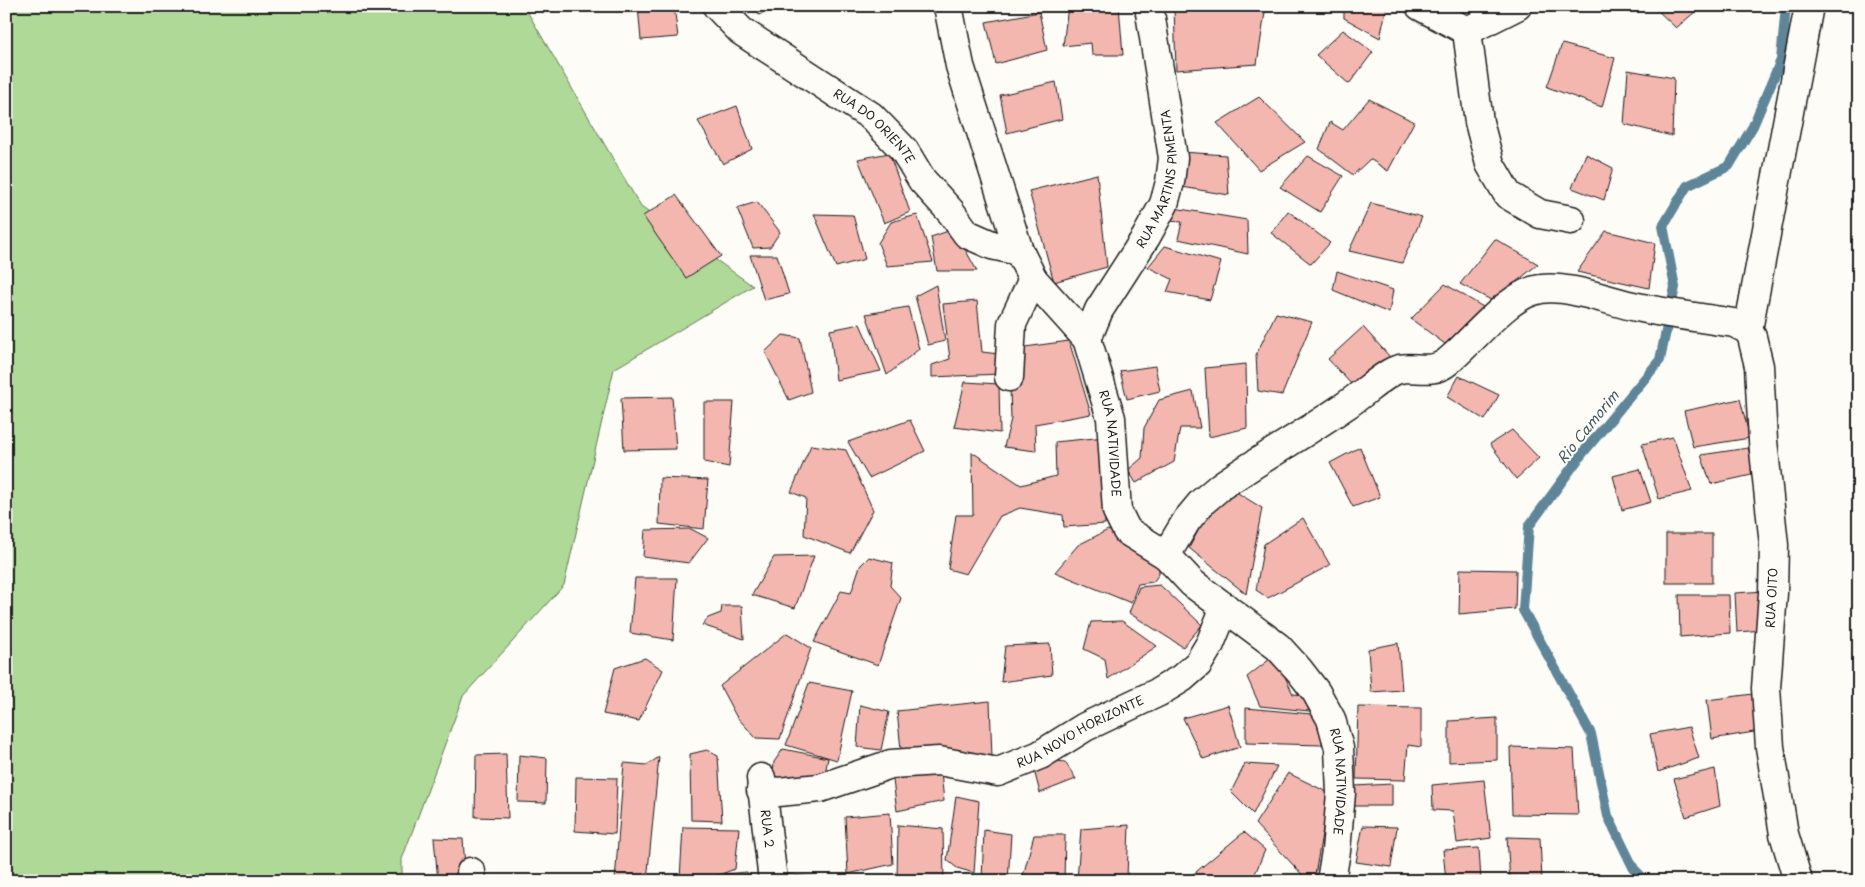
<svg xmlns="http://www.w3.org/2000/svg" width="1865" height="887" font-family="'Playpen Sans',sans-serif">
<rect width="100%" height="100%" fill="#fdfcf7"/>
<filter id="ink" filterUnits="userSpaceOnUse"><feTurbulence type="fractalNoise" baseFrequency=".02" numOctaves="2"/><feDisplacementMap in="SourceGraphic" scale="10" xChannelSelector="R" yChannelSelector="G"/><feConvolveMatrix kernelMatrix="1 2 1 2 8 2 1 2 1" color-interpolation-filters="sRGB"/></filter>
<g filter="url(#ink)">
<!-- green -->
<polygon fill="#afd997" stroke="#667a5a" points="6,6 524,6 641,207 753,286 614,369 564,585 463,696 402,859 402,881 6,881"/>
<g fill="none" stroke-linecap="round" stroke-linejoin="round">
<!-- stream -->
<polyline stroke="#5f8599" stroke-width="10" points="1646,881 1634,869 1608,816 1591,734 1523,610 1529,526 1582,454 1660,360 1675,287 1663,226 1687,186 1729,166 1753,126 1781,60 1786,6"/>
</g>
<!-- building -->
<g fill="#f3b7b0" stroke="#1c1c1c">
<polygon points="638,6 674,6 678,37 641,40"/>
<polygon points="755,6 775,6 759,15"/>
<polygon points="1068,6 1119,6 1123,55 1092,55 1091,43 1063,46"/>
<polygon points="1174,6 1266,6 1257,64 1176,70"/>
<polygon points="1344,6 1387,6 1380,38 1344,18"/>
<polygon points="1653,6 1702,6 1676,28"/>
<polygon points="1039,12 1047,50 996,64 986,22"/>
<polygon points="1343,30 1373,52 1349,84 1316,55"/>
<polygon points="1562,44 1615,58 1602,107 1547,87"/>
<polygon points="1628,70 1674,78 1672,136 1624,124"/>
<polygon points="1056,82 1062,119 1007,133 1000,95"/>
<polygon points="1259,97 1305,142 1259,170 1217,123"/>
<polygon points="1369,99 1414,122 1388,171 1370,159 1353,175 1319,149 1330,122 1343,130"/>
<polygon points="737,106 752,149 723,164 698,121"/>
<polygon points="1182,152 1226,155 1229,195 1182,187"/>
<polygon points="889,153 910,212 884,223 858,159"/>
<polygon points="1586,154 1613,168 1604,200 1572,188"/>
<polygon points="1308,156 1343,176 1320,212 1280,187"/>
<polygon points="1097,174 1107,267 1054,282 1029,191"/>
<polygon points="676,195 721,256 686,278 643,216"/>
<polygon points="757,202 780,232 770,247 753,248 737,208"/>
<polygon points="1371,203 1422,217 1402,263 1349,251"/>
<polygon points="1174,208 1247,220 1248,254 1178,239 1182,222 1169,221"/>
<polygon points="1288,211 1330,243 1311,264 1271,233"/>
<polygon points="814,214 853,215 865,259 836,267"/>
<polygon points="917,215 933,262 887,266 878,243 891,222"/>
<polygon points="954,229 977,271 937,271 931,237"/>
<polygon points="1606,231 1655,243 1649,288 1577,272"/>
<polygon points="1495,239 1538,264 1493,301 1460,284"/>
<polygon points="1165,246 1221,262 1210,300 1167,292 1172,279 1148,267"/>
<polygon points="750,255 777,255 789,294 764,300"/>
<polygon points="1337,271 1393,290 1389,313 1333,290"/>
<polygon points="1445,284 1483,307 1445,344 1411,319"/>
<polygon points="936,285 945,341 928,345 915,296"/>
<polygon points="977,301 982,352 999,354 1000,374 932,377 932,365 950,359 943,304"/>
<polygon points="908,307 919,349 887,375 866,314"/>
<polygon points="1276,313 1312,322 1282,395 1258,391 1256,355"/>
<polygon points="860,324 881,371 836,380 830,330"/>
<polygon points="1363,327 1390,357 1353,386 1328,359"/>
<polygon points="783,335 800,338 811,392 789,400 765,352"/>
<polygon points="1069,341 1091,414 1035,424 1036,451 1004,447 1011,419 1010,387 1025,347"/>
<polygon points="1246,364 1247,428 1209,437 1205,368"/>
<polygon points="1155,366 1160,391 1127,399 1120,371"/>
<polygon points="1459,376 1499,395 1485,420 1447,397"/>
<polygon points="965,382 999,384 1000,433 954,427"/>
<polygon points="1193,391 1200,428 1180,428 1174,462 1136,483 1128,470 1142,458 1144,428 1159,400"/>
<polygon points="672,397 676,449 624,450 621,398"/>
<polygon points="1740,399 1750,438 1693,447 1684,411"/>
<polygon points="704,402 734,402 729,467 704,462"/>
<polygon points="910,420 925,451 869,478 848,442"/>
<polygon points="1512,430 1539,458 1516,479 1490,444"/>
<polygon points="1105,437 1105,524 1064,527 1063,515 1020,508 1000,516 966,574 948,569 956,515 973,515 972,452 1021,485 1056,476 1055,442"/>
<polygon points="1673,437 1692,491 1659,499 1642,444"/>
<polygon points="811,445 846,450 873,510 850,553 804,535 806,498 791,492"/>
<polygon points="1360,447 1380,497 1353,507 1330,463"/>
<polygon points="1748,448 1756,474 1711,484 1701,455"/>
<polygon points="1640,469 1651,502 1622,510 1613,476"/>
<polygon points="660,478 708,480 704,529 659,524"/>
<polygon points="1233,490 1262,508 1246,594 1189,548 1210,508"/>
<polygon points="1303,518 1330,565 1268,598 1256,590 1264,544"/>
<polygon points="691,529 708,538 689,563 643,557 645,530"/>
<polygon points="1108,530 1159,557 1159,574 1153,582 1138,584 1131,603 1055,572 1078,545"/>
<rect x="1666" y="534" width="46" height="49"/>
<polygon points="814,556 795,608 752,595 774,557"/>
<polygon points="869,557 893,563 890,586 901,598 878,665 814,642 841,591 851,593 860,566"/>
<polygon points="1460,569 1516,570 1515,609 1459,614"/>
<polygon points="635,578 677,578 673,640 630,633"/>
<polygon points="1160,585 1202,625 1183,647 1129,613 1139,587"/>
<polygon points="1765,591 1763,630 1737,632 1735,593"/>
<polygon points="1679,595 1729,595 1730,633 1680,637"/>
<polygon points="722,606 742,606 744,639 702,625 708,618 721,613"/>
<polygon points="1122,621 1157,646 1108,679 1105,659 1084,649 1091,622"/>
<polygon points="787,633 811,648 780,739 756,738 736,716 720,686"/>
<polygon points="1398,643 1402,690 1371,692 1368,649"/>
<polygon points="1050,644 1052,675 1001,682 1005,646"/>
<polygon points="1275,655 1293,694 1304,695 1309,711 1260,706 1247,677"/>
<polygon points="645,658 663,670 639,721 603,714 615,668"/>
<polygon points="809,683 852,691 837,760 786,745"/>
<polygon points="1753,694 1760,731 1712,739 1707,700"/>
<polygon points="990,701 992,758 902,759 897,711"/>
<polygon points="860,705 889,712 881,750 857,747"/>
<polygon points="1228,705 1240,747 1203,759 1183,718"/>
<polygon points="1358,707 1421,708 1421,747 1408,745 1405,780 1356,779"/>
<polygon points="1246,708 1322,715 1322,745 1246,743"/>
<polygon points="1497,718 1497,760 1449,762 1449,721"/>
<polygon points="1689,727 1699,758 1658,772 1650,734"/>
<polygon points="1510,747 1574,749 1578,815 1512,814"/>
<polygon points="783,749 828,758 823,784 772,785 774,762"/>
<polygon points="707,750 718,756 722,821 691,820 690,754"/>
<polygon points="506,754 508,818 475,817 476,755"/>
<polygon points="519,755 547,758 546,803 518,802"/>
<polygon points="659,757 647,881 615,881 624,763 647,765"/>
<polygon points="1041,759 1065,762 1076,779 1040,793 1034,770"/>
<polygon points="940,763 944,801 897,811 891,765"/>
<polygon points="1245,764 1277,766 1253,814 1231,792"/>
<polygon points="1715,769 1720,806 1686,817 1674,779"/>
<polygon points="1288,773 1329,793 1314,881 1308,881 1255,824"/>
<polygon points="576,777 617,778 615,834 575,831"/>
<polygon points="1484,780 1491,838 1457,843 1453,811 1433,810 1432,785"/>
<polygon points="1392,784 1392,806 1354,806 1355,786"/>
<polygon points="956,796 979,801 974,873 957,868 947,860"/>
<polygon points="890,813 893,864 848,874 845,817"/>
<polygon points="898,825 943,829 944,881 897,881"/>
<polygon points="1129,825 1127,877 1077,880 1081,829"/>
<polygon points="1363,826 1397,827 1391,867 1356,862"/>
<polygon points="683,827 739,828 735,869 702,881 682,881 680,879"/>
<polygon points="984,830 1011,834 1008,881 982,880"/>
<polygon points="1244,832 1265,850 1252,881 1185,881"/>
<polygon points="1034,835 1065,835 1064,881 1023,876"/>
<polygon points="1507,837 1540,838 1542,881 1510,881"/>
<polygon points="434,838 463,839 466,881 438,881"/>
<polygon points="1479,848 1481,881 1446,881 1443,850"/>
<polygon points="747,872 751,881 723,881 724,874"/>
<polygon points="784,874 839,880 839,881 785,881"/>
</g>
<g fill="none" stroke-linecap="round" stroke-linejoin="round">
<!-- minor casing -->
<g stroke="#1c1c1c" stroke-width="31">
<g id="minor">
<path id="s1" d="M717 6 741 31 871 116 904 150 922 180 951 212 967 234 992 245 1019 251"/>
<path id="s2" d="M948 6 960 66 1019 251 1033 279 1087 339 1111 418 1117 511 1127 531 1166 555 1192 583 1278 647 1299 670 1316 692 1331 719 1339 748 1341 793 1336 851 1331 881"/>
<polyline points="1420,6 1467,31 1479,122 1490,164 1508,195 1540,214 1571,220"/>
<polyline points="1467,31 1517,6"/>
<polyline points="1748,330 1809,6"/>
<path id="s3" d="M1087 339 1099 310 1146 237 1164 204 1170 182 1173 158 1149 6"/>
<polyline points="1009,377 1012,324 1033,279"/>
<path d="M1166 555 1187 520 1202 502 1221 486C1261 459 1304 434 1345 406 1360 396 1374 383 1390 373 1409 361 1429 377 1447 362 1473 342 1508 293 1541 289 1568 285 1609 301 1637 307 1669 314 1702 318 1734 323L1748 330 1752 337 1759 366 1763 441 1774 545 1773 593 1766 688 1770 747 1784 834 1798 881"/>
<path id="s4" d="M761 778 773 881"/>
<path id="s5" d="M761 790 778 792 820 788 891 764 939 761 998 772 1040 755 1085 727 1159 692 1182 678 1198 664 1210 644 1225 607"/>
<polyline points="471,872 472,881"/>
</g>
</g>
<!-- minor -->
<use href="#minor" stroke="#fdfcf7" stroke-width="28"/>
</g>
</g>
<g text-anchor="middle" stroke-width="4" stroke-linejoin="round" paint-order="stroke">
<!-- street labels -->
<g font-size="12" fill="#1c1c1c" stroke="#fdfcf7">
<text dy="4" stroke="none"><textPath href="#s1" startOffset="199">RUA DO ORIENTE</textPath></text>
<text dy="4" stroke="none"><textPath href="#s3" startOffset="179">RUA MARTINS PIMENTA</textPath></text>
<text dy="4" stroke="none"><textPath href="#s2" startOffset="475">RUA NATIVIDADE</textPath></text>
<text transform="translate(1772 598) rotate(-87)" y="4">RUA OITO</text>
<text dy="4" stroke="none"><textPath href="#s5" startOffset="334">RUA NOVO HORIZONTE</textPath></text>
<text dy="4" stroke="none"><textPath href="#s2" startOffset="910">RUA NATIVIDADE</textPath></text>
<text dy="4" stroke="none"><textPath href="#s4" startOffset="51">RUA 2</textPath></text>
</g>
<!-- water labels -->
<g font-size="14" font-style="italic" fill="#435965" stroke="#fdfcf7">
<text transform="translate(1588 427) rotate(-51)" y="5">Rio Camorim</text>
</g>
</g>
<!-- margin -->
<rect width="1865" height="887" fill="none" stroke="#fdfcf7" stroke-width="25"/>
<rect x="12" y="12" width="1840" height="862" fill="none" stroke="#1c1c1c" stroke-width="2" filter="url(#ink)"/>
</svg>
